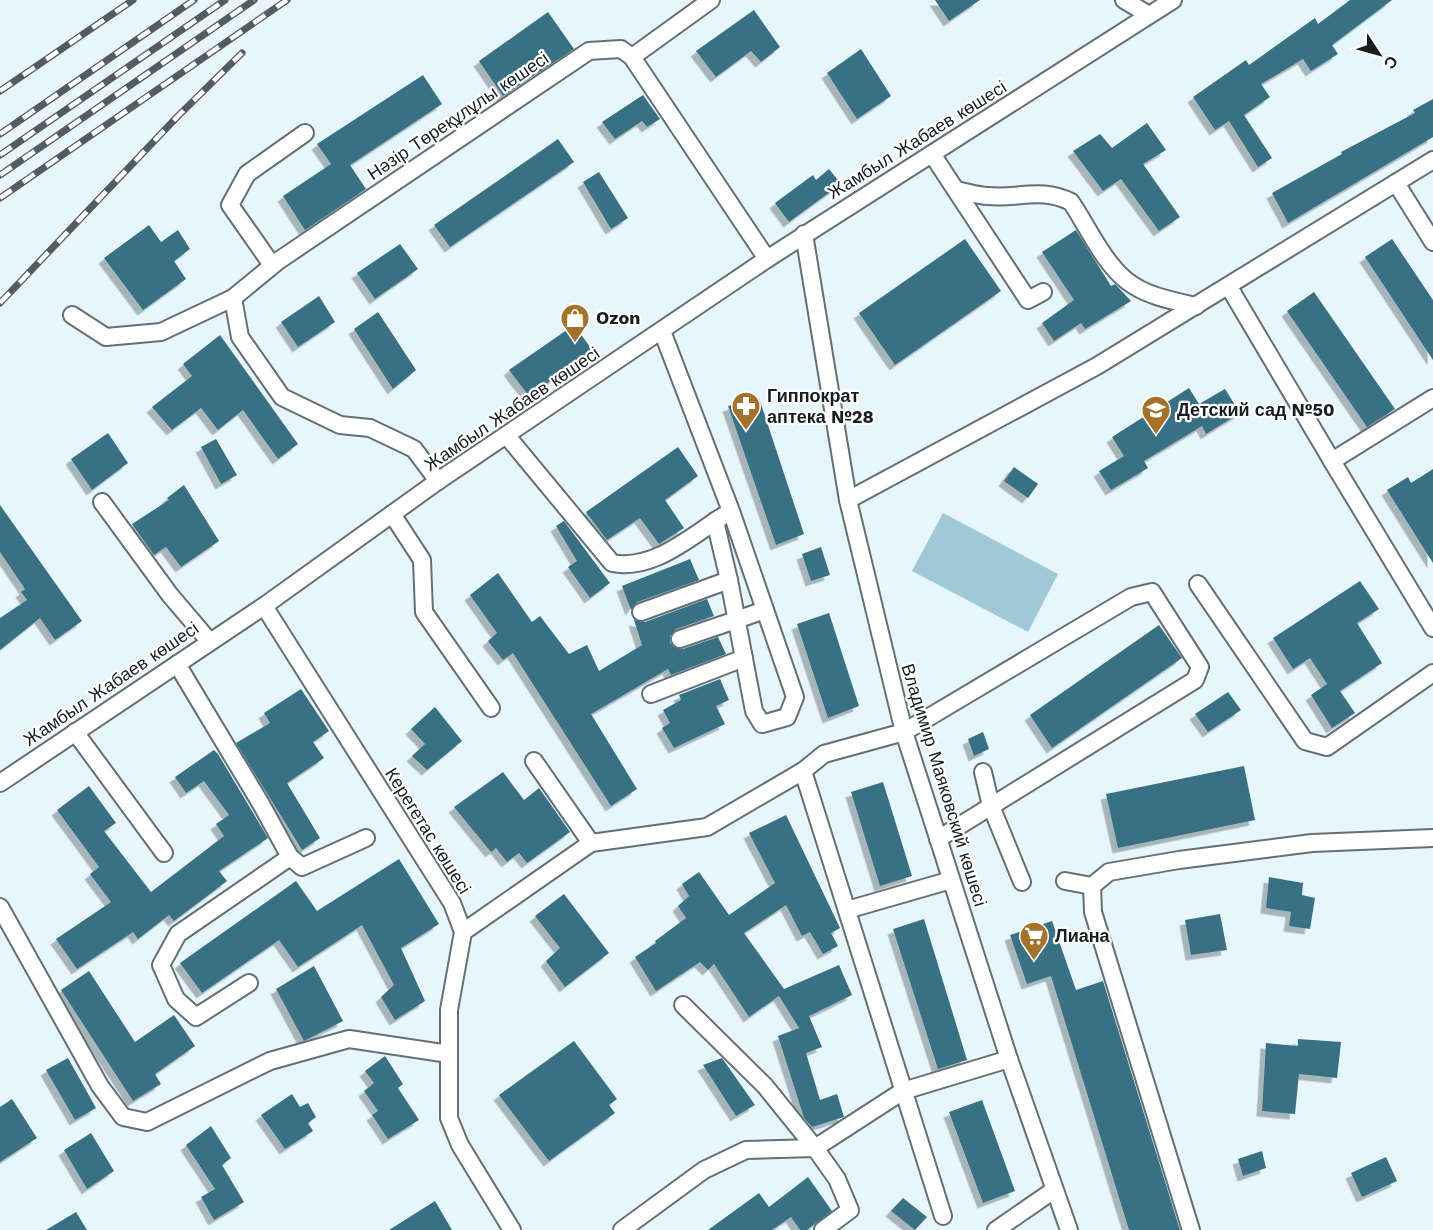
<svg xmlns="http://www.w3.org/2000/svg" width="1433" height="1230" font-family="'Work Sans',sans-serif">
<defs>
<filter id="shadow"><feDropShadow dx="-5.5" dy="5.5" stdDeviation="0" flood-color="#0004"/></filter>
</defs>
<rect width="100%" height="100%" fill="#e7f6fc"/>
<!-- green -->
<polygon fill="#a0c8d7" points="943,513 1058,574 1028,632 912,571"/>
<!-- building -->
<g fill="#377084" filter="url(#shadow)">
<polygon points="935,0 980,0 949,21"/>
<polygon points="1350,0 1392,0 1332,45 1338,54 1311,71 1303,59 1261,84 1270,97 1244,115 1272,158 1258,167 1229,121 1215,130 1193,97 1246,60 1249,65 1315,18 1318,24"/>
<polygon points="754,10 780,47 761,62 751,51 716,77 696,51"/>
<polygon points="548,12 574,49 503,96 479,61"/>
<polygon points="861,49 891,96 857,119 827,73"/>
<polygon points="423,75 442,104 350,165 366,189 305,230 283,196 331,164 317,144"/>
<polygon points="643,95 660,119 647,127 642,121 615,139 602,122"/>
<polygon points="1433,99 1433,137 1288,223 1272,193 1342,154 1341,152 1415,113 1413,110"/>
<polygon points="1147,123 1166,150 1143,164 1180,217 1159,231 1121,179 1103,191 1073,151 1100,134 1112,148"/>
<polygon points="558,139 574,162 450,247 434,225"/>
<polygon points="829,169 841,184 789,222 775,203 813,175 816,180"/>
<polygon points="599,172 628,218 611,229 583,182"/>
<polygon points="149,225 161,242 178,230 190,249 174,261 186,279 143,310 104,258"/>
<polygon points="1076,230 1111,286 1115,284 1131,301 1085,329 1081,323 1054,341 1042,323 1074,300 1042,252"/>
<polygon points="965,239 1001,291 895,365 859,313"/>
<polygon points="1392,239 1433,300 1433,360 1365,257"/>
<polygon points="400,244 418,269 375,299 357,273"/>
<polygon points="1314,292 1395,409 1367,427 1287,311"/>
<polygon points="319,296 335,322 298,347 281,322"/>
<polygon points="378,312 416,370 393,389 354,329"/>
<polygon points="574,325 593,351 529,396 509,370"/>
<polygon points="220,335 298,444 278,459 243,410 218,430 201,408 172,430 152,407 192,376 183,364"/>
<polygon points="1189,388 1199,404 1225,389 1240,413 1206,434 1202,426 1144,461 1148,468 1111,490 1099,471 1124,456 1112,437"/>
<polygon points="759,398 804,534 776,545 728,406"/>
<polygon points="108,433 128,463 92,490 71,459"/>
<polygon points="216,439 237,475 221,484 201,447"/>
<polygon points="678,447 698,476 665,500 684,528 659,544 640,518 607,540 586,512"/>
<polygon points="1014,467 1038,484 1028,498 1004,481"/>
<polygon points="1433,469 1433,563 1387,490 1408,477 1411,483"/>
<polygon points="184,485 219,541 181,567 166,547 154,555 132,524 169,500 167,498"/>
<polygon points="0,505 82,621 55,640 40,618 0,650 0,618 27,600 21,592 25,589 0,552"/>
<polygon points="564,521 610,583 590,598 568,567 577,561 556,526"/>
<polygon points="821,547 830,575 811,581 802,554"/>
<polygon points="690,559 699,580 637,602 631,610 622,586"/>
<polygon points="498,573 532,622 540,616 569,654 587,645 599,671 642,645 634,620 645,622 707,599 714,616 676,629 670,636 670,642 674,647 683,649 718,637 726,654 671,675 668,669 591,714 637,789 611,806 513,653 503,660 488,641 497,633 470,595"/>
<polygon points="1360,581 1379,609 1357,623 1382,663 1340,691 1355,713 1332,728 1311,695 1327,684 1310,658 1293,669 1273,638"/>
<polygon points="829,613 859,706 828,718 797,624"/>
<polygon points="1159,625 1182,658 1052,748 1030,715"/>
<polygon points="720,679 729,700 716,706 725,724 674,748 662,728 670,723 663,710 681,700 679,695"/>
<polygon points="301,689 329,731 313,742 324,758 287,783 320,838 302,850 236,743 270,723 264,713"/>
<polygon points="1228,692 1241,710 1208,732 1195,714"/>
<polygon points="435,707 462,741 427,770 412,756 425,744 411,729"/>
<polygon points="983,732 989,749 974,756 968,739"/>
<polygon points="214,750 218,754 268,838 219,871 227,881 174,921 169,915 138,939 133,932 77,969 56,939 111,902 90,874 99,867 57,810 89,786 116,823 104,831 151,892 224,836 216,824 229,815 204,781 186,793 175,777"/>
<polygon points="1244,766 1255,820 1118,848 1106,794"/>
<polygon points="503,772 524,800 539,788 570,832 527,863 519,853 507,862 496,848 491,852 454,807"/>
<polygon points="883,782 912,876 880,886 851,792"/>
<polygon points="786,815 840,928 831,933 838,946 823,954 810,932 802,936 786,905 744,933 784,989 839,965 852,995 809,1016 822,1047 806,1053 820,1100 837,1094 844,1117 812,1127 804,1118 778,1036 799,1028 779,996 749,1017 714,964 708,970 700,962 656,991 635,957 656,943 655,941 686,918 678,906 689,896 682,884 699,872 729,915 775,883 749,833"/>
<polygon points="399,859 439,924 401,948 425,1001 395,1020 381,997 394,985 362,925 298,967 279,940 202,993 180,963 296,881 317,911"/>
<polygon points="1269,877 1303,883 1302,895 1315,898 1310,929 1289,926 1291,912 1266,908"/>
<polygon points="564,894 609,953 565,987 546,961 560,948 535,916"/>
<polygon points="1220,914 1227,950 1191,955 1185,920"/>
<polygon points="924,919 967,1060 938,1069 893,929"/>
<polygon points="1052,921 1076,990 1103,981 1180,1230 1129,1230 1051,976 1027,984 1010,935"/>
<polygon points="314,966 343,1021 304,1041 276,989"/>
<polygon points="89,971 135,1042 174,1015 195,1046 155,1074 161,1084 133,1101 61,990"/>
<polygon points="1298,1039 1341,1042 1337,1078 1299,1074 1295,1114 1262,1111 1266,1043 1298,1046"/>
<polygon points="574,1041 617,1099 609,1105 615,1113 549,1161 499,1095"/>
<polygon points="385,1056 403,1084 398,1088 419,1120 388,1139 372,1115 378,1111 364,1091 374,1083 365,1071"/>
<polygon points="68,1058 96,1108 75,1120 46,1070"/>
<polygon points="722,1058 755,1105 736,1116 703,1065"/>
<polygon points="292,1094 300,1107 308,1103 316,1117 308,1123 313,1131 285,1149 261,1115"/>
<polygon points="12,1099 37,1138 0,1162 0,1107"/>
<polygon points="982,1100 1015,1191 983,1203 949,1112"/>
<polygon points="211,1126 231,1158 222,1165 244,1202 214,1220 201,1197 215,1189 186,1145"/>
<polygon points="91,1133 114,1171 87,1189 64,1150"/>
<polygon points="1262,1151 1266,1168 1243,1176 1238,1159"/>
<polygon points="1386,1157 1397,1181 1362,1197 1351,1173"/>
<polygon points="808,1177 832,1211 807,1230 800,1230 791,1217 772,1230 708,1230 759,1193 769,1207"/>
<polygon points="903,1198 927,1217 915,1230 891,1211"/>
<polygon points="435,1201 452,1230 389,1230"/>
<polygon points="76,1212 87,1230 46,1230"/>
</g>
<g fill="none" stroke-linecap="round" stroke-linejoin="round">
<!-- street casing -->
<g stroke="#637075" stroke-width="20">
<g id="street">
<polyline points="1124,0 1149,15"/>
<polyline points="632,57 767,259"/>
<polyline points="932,154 1028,300 1043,292"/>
<polyline points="1396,183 1433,242"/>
<path d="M956 190C967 192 978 196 988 196 1020 199 1041 187 1071 202 1088 227 1103 262 1127 281 1146 296 1173 301 1196 306"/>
<polyline points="804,234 848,500 904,732 1009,1059 1069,1230"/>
<polyline points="272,265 230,205 247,174 305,133"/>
<polyline points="1229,287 1332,461 1433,398"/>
<polyline points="233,298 240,337 282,397 340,425 370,428 414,449 438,481"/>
<polyline points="72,315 106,337 161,332 233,298 278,261 589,51 621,49 632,57 711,0"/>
<polyline points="662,331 731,511 795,697 787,717 762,724 754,711 729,580 715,521"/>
<path d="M507 436 612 563C653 571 690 537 723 516"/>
<polyline points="1332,461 1433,628"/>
<polyline points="848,500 1097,366 1433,160"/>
<polyline points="102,502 170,595 210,642"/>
<polyline points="392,514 422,560 424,612 491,708"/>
<polyline points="1198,584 1305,741 1327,747 1433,673"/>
<polyline points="264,606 452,903 463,932 449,1010 449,1118 460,1145 512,1230"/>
<polyline points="641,612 729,580"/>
<polyline points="680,639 765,610"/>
<polyline points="177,664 261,804 290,857 302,867 366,838"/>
<polyline points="651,694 744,658"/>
<polyline points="75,732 164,853"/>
<polyline points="534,761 591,843"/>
<polyline points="983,772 991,806 1022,882"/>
<polyline points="0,783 264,606 438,481 767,259 1173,0"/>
<polyline points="938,839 1195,680 1200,667 1152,592 1131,597 904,732 824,754 803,771 943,1216"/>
<polyline points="1065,881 1092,886 1109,872 1179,860 1312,843 1433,838"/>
<polyline points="1092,886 1093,912 1191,1230"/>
<polyline points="0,907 100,1086 123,1117 147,1122 270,1061 349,1039 449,1054"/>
<polyline points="847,910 951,880"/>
<polyline points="463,932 591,843 707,827 803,771"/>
<polyline points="249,983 196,1017 176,999 161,965 178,934 290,857"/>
<polyline points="683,1005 765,1086 815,1148 903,1091 1009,1059"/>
<polyline points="622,1230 704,1170 746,1150 815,1148 837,1179 850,1210 823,1230"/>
<polyline points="996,1230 1054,1190"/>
</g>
</g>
<!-- street -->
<use href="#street" stroke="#fff" stroke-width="16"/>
<!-- rail casing -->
<g stroke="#545c5f" stroke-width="7">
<g id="rail">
<polyline points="0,91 133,0"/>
<polyline points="0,134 194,0"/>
<polyline points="0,155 225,0"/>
<polyline points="0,175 254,0"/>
<polyline points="0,198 287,0"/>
<polyline points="0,303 178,116 242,53"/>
</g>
</g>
<!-- rail -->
<use href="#rail" stroke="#fff" stroke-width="4.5" stroke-dasharray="14" stroke-linecap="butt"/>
</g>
<!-- icons -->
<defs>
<g id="shop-pin" transform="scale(1.5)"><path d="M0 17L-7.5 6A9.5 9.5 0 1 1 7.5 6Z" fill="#a47329" stroke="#fff"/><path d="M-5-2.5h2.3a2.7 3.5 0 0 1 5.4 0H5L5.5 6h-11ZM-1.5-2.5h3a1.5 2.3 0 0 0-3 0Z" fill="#fff"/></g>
<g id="pharmacy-pin" transform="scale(1.5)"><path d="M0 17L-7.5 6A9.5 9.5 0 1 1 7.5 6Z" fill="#a47329" stroke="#fff"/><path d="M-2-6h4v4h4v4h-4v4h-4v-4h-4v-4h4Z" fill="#fff"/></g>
<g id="school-pin" transform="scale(1.5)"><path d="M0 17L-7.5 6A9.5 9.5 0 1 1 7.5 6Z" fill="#a47329" stroke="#fff"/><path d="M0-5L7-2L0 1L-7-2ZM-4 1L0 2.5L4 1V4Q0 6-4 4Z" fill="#fff"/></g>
<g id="supermarket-pin" transform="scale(1.5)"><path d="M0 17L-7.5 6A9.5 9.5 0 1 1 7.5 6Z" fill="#a47329" stroke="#fff"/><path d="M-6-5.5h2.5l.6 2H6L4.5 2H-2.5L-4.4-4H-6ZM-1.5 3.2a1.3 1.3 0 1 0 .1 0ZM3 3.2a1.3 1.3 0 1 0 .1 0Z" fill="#fff"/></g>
</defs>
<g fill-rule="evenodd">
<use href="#shop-pin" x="575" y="318"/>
<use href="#pharmacy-pin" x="746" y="406"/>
<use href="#school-pin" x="1156" y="410"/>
<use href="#supermarket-pin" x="1034" y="936"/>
</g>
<g text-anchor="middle" stroke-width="4.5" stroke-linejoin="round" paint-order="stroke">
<!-- street labels -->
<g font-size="18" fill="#181d1f" stroke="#fff">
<text transform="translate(458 116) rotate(-34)" y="6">Нәзір Төреқұлұлы көшесі</text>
<text transform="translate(917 140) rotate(-32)" y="6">Жамбыл Жабаев көшесі</text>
<text transform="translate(512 409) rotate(-34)" y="6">Жамбыл Жабаев көшесі</text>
<text transform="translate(111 684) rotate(-34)" y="6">Жамбыл Жабаев көшесі</text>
<text transform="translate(944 785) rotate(73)" y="6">Владимир Маяковский көшесі</text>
<text transform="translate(428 831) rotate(58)" y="6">Керегетас көшесі</text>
</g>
<!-- poi labels -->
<g font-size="18" font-weight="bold" fill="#181d1f" stroke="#fff" text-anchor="start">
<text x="596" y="324">Ozon</text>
<text x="767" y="402">Гиппократ<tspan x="767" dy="21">аптека №28</tspan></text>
<text x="1177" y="416">Детский сад №50</text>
<text x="1055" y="942">Лиана</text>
</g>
</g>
<!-- north arrow -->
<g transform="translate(1379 54) rotate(126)" stroke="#ffffff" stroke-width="4.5" paint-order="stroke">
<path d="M0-4.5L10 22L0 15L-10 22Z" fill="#181d1f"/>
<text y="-9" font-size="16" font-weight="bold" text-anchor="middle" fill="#181d1f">С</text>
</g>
</svg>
